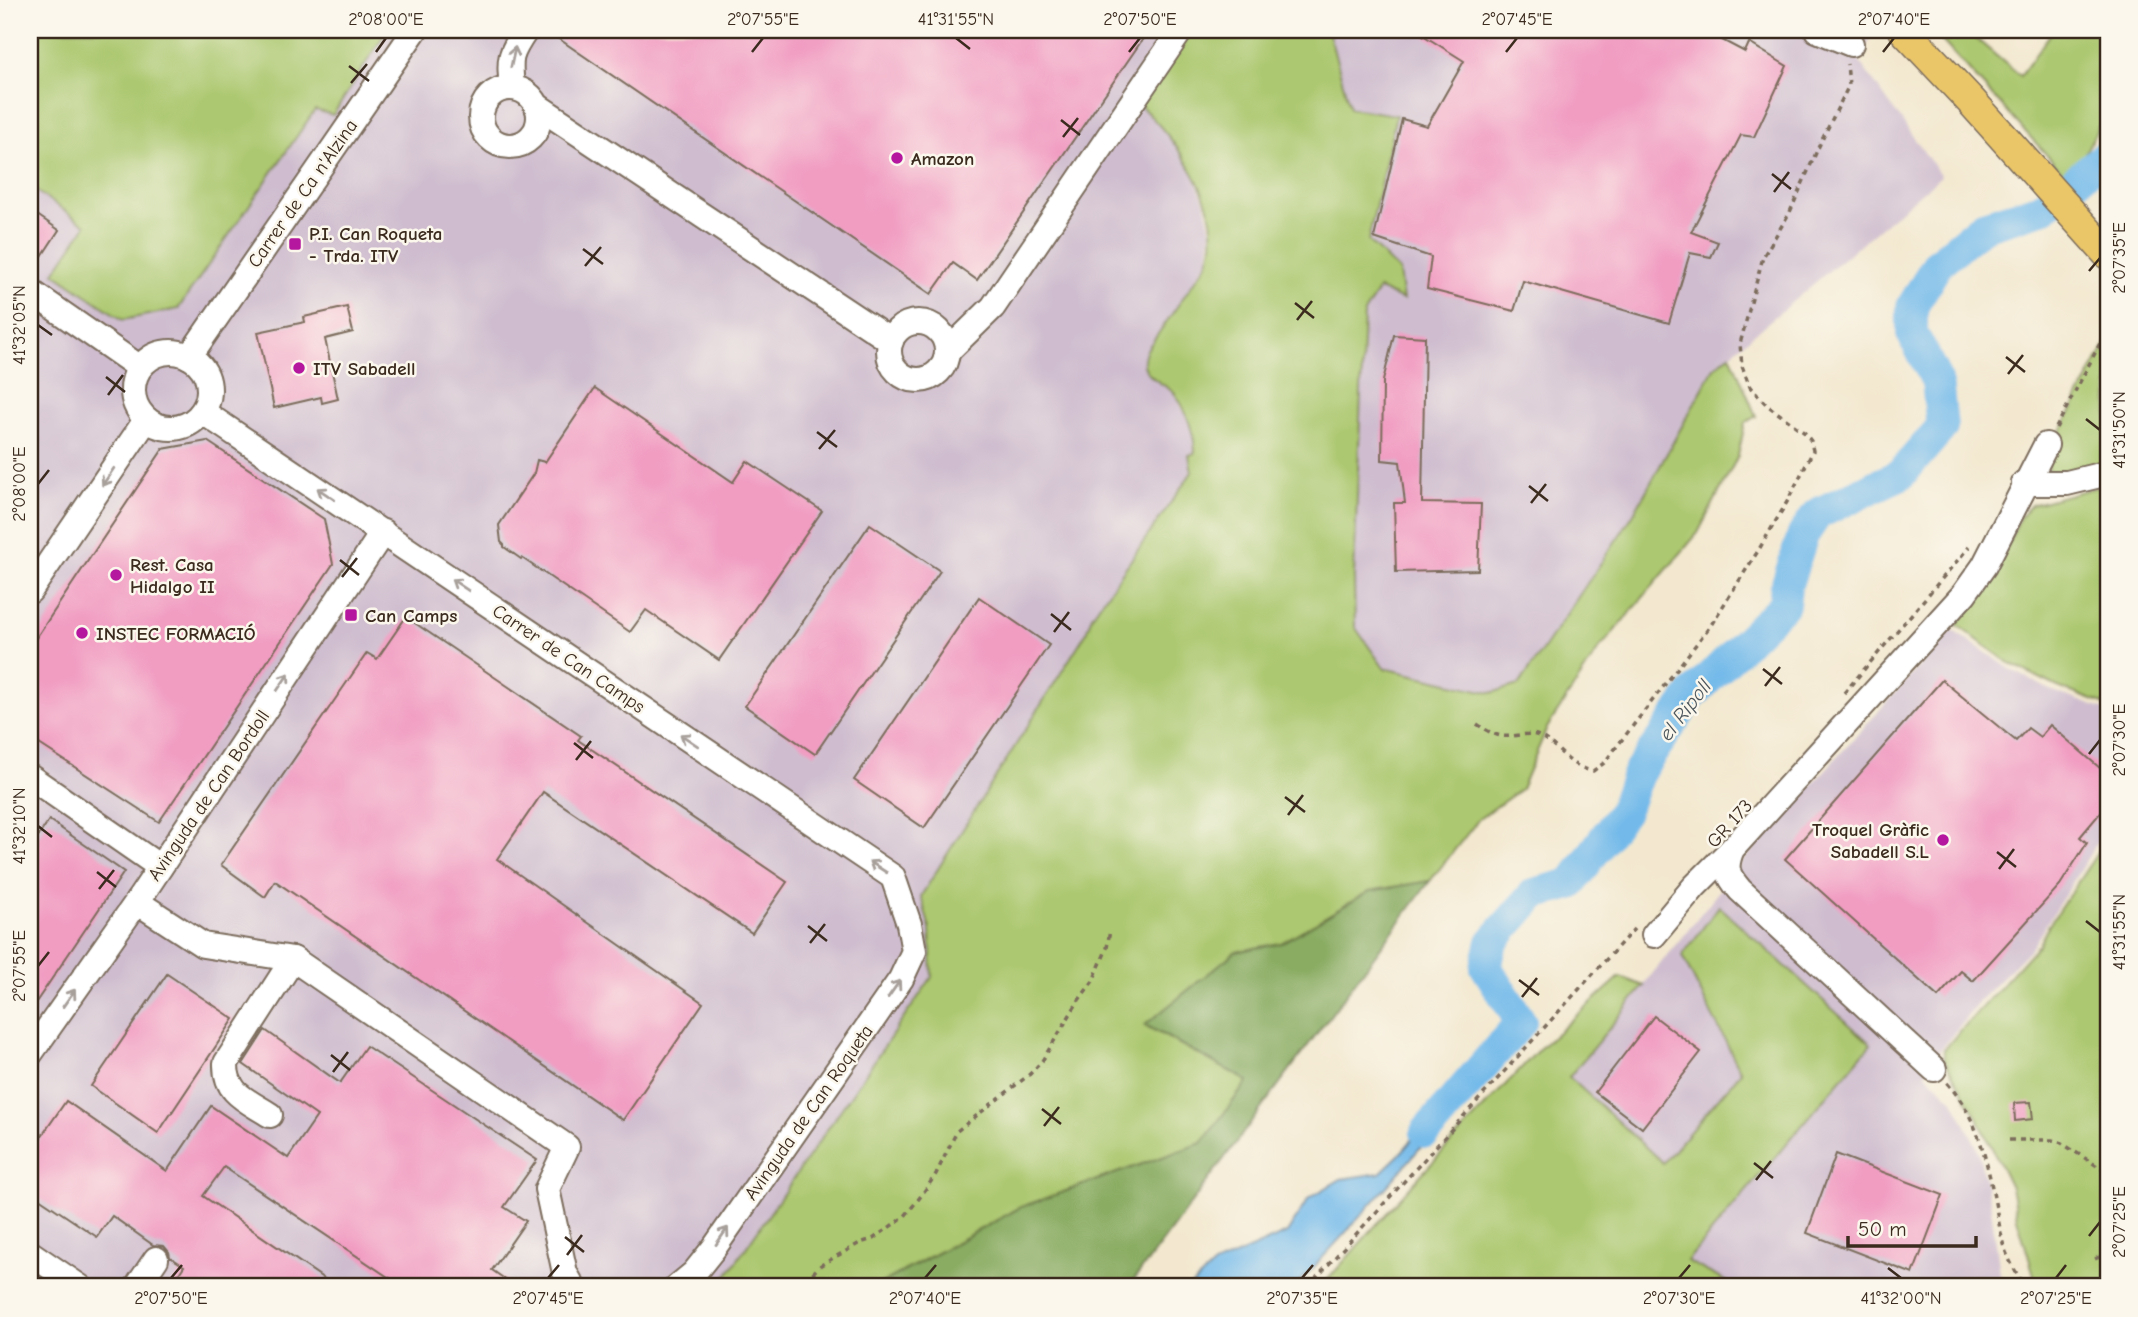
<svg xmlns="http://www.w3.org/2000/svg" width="2138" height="1317" font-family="'Comic Neue',sans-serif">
<rect width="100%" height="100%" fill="#fbf7ec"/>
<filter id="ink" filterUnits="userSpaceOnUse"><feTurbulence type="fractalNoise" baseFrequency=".0143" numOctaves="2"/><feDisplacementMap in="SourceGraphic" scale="14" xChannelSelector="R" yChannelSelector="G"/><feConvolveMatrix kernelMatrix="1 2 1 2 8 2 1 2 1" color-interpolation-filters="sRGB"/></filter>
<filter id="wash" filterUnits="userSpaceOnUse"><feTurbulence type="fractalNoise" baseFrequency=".00686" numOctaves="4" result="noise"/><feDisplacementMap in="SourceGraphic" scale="28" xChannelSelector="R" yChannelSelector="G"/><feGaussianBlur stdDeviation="1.57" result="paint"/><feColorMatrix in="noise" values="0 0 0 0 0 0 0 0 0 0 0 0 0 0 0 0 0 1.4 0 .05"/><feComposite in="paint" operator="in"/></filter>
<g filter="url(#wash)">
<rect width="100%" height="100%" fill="#f3e8cf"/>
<!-- industrial -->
<g fill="#cfbdcf">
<polygon points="387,30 1190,30 1138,104 1171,138 1191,168 1204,201 1211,232 1208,259 1145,355 1144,361 1145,368 1154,379 1175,395 1187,418 1195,439 1195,453 1189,455 1192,472 1092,616 1086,633 921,896 930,929 932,977 719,1287 30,1287 30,187 86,225 315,110 333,115"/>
<polygon points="1328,30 1875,30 1859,61 1941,176 1714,368 1633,515 1519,685 1491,693 1384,668 1355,627 1354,577 1364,313 1379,289 1402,299 1399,271 1367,242 1396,115 1350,108"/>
<polygon points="1952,630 2012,670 2050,690 2108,711 2108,821 2106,828 2033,946 1983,997 1941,1049 1925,1073 1953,1100 1977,1147 1990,1201 2002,1287 1736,1287 1687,1262 1871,1044 1719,907 1683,957 1741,1072 1663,1164 1569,1077 1744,860"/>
</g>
<!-- green -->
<g fill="#acc86f" stroke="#747946" stroke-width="2">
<polygon points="30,30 387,30 333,115 315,110 178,309 123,320 54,273 86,225 30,187"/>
<path d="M1190 30H1328L1350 108 1396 115 1368 241 1399 271 1403 300 1379 289 1364 313 1354 577 1355 627 1384 668 1491 693 1519 685 1633 515 1714 368 1730 354 1756 416 1745 423 1738 456 1698 533 1599 649 1547 728 1521 789 1479 819 1430 881 1370 891 1281 943 1235 952 1146 1026 1248 1081 1202 1143 1021 1207 875 1287H719L932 977 930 929 921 896 1086 633 1092 616 1192 472 1189 455 1195 453C1195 436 1186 408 1175 394 1162 380 1136 377 1146 351 1160 331 1175 310 1189 289 1195 280 1205 269 1209 258 1226 206 1174 136 1138 104Z"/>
<polygon points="1932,30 1966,30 2020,76 2053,30 2108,30 2108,108 2082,159 2067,177"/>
<polygon points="2108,340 2108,463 2050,480 2046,460"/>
<polygon points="2108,484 2108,706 2058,687 2009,663 1957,625 1994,577 2020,517 2031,505"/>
<polygon points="2108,837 2108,1287 2033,1287 2034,1275 2017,1218 2011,1187 1979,1121 1944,1059 1944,1049 2039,944 2049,925"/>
<polygon points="1719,906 1871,1044 1687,1261 1736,1287 1321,1287 1416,1180 1539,1049 1620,977 1644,986 1569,1077 1663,1163 1741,1072 1682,956"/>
</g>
<!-- forest -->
<polygon fill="#89ac62" stroke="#626b40" stroke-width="2" points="1430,881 1134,1280 1125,1287 875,1287 1021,1207 1202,1143 1248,1081 1145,1025 1235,952 1281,943 1370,891"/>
<!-- water -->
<path fill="#73baea" stroke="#577284" stroke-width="2" d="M1447 1100 1453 1101V1107C1404 1170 1350 1229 1295 1287H1190L1214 1265 1287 1233 1309 1198 1341 1179 1380 1173 1398 1156Z"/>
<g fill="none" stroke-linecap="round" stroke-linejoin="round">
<!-- river -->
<polyline stroke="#73baea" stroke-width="32" points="1426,1132 1521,1022 1486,967 1492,942 1534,894 1571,884 1624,811 1638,773 1691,696 1784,604 1786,587 1803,535 1817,514 1901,474 1942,427 1937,381 1912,333 1912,307 1938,263 1983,226 2042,208 2108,154"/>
</g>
<g id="blocks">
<!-- building -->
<g fill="#f19dc2">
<polygon points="546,30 1149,30 977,280 953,263 931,294"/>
<polygon points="1415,30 1703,30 1745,52 1749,43 1787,66 1754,137 1741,135 1691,232 1718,242 1711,257 1690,253 1669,323 1523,281 1514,311 1427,289 1431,257 1374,238 1402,119 1427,126 1464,61"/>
<polygon points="30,210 59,230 38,262 30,256"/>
<polygon points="347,307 353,332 325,339 338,399 322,403 321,397 274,408 258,332 305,322 304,317"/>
<polygon points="1394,335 1425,337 1422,503 1481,504 1478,570 1396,572 1394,503 1405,503 1400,462 1382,460 1383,381"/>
<polygon points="595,388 733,482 747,461 822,511 719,660 646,610 630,632 522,558 521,559 504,547 504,545 501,542 499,525 534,473 537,460 545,462"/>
<polygon points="207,441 324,519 333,564 159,822 30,738 30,647 163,449"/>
<polygon points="870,524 940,571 815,754 745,706"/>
<polygon points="979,597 1049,645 924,828 854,780"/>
<polygon points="406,617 581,736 578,740 787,882 752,933 543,792 497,859 703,1003 623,1120 275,881 265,897 221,865 367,653 377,659"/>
<polygon points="1942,680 2016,741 2028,728 2040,737 2050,725 2108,775 2108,800 2101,812 2080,837 2087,843 2060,885 1973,981 1961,971 1938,997 1785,859"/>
<polygon points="49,820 124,872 30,1011 30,849"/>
<polygon points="167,974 234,1019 158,1133 91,1086"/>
<polygon points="1654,1016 1701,1052 1642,1128 1595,1092"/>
<polygon points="265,1030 340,1083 366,1046 537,1160 504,1207 526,1221 492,1270 516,1287 403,1287 224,1167 203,1196 336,1287 170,1287 184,1266 170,1257 169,1252 164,1246 153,1245 112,1216 97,1237 30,1192 30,1153 66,1101 167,1171 211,1106 288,1158 317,1116 243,1064"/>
<polygon points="2031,1102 2033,1119 2015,1121 2014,1103"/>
<polygon points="1836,1154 1943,1195 1913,1274 1807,1233"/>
</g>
</g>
</g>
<g filter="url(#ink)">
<use href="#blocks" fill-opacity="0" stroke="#7b6c5c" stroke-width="2"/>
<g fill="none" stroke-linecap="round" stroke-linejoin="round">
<!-- minor casing -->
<g stroke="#7b6c5c" stroke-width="28">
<g id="minor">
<polyline points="1817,30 1851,44"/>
<path d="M512 88C509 58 509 55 526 30"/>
<circle cx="510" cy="117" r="29"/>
<polyline points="536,105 891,341"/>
<polyline points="30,291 139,367"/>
<circle cx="918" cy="351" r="29"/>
<circle cx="171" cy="390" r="38"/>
<polyline points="947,352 993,307 1181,30"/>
<polyline points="189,357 415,30"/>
<polyline points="203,412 893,877 909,924 914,951 901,979 714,1248 694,1273 677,1287"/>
<polyline points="2024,483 2067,483 2108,473"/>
<polyline points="30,591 146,420"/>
<polyline points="30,777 160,867"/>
<polyline points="137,902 203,945 293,959 567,1147 547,1189 565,1273 573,1287"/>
<polyline points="1654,935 1694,887 1732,849"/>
<polyline points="30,1054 137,902 383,532"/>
<path d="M1934 1069 1740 890C1727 875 1724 868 1732 849L1964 594 1984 566 2046 445"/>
<path d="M270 1115C247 1100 225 1094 226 1063L293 959"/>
<polyline points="30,1253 80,1287"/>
<polyline points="137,1287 156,1259"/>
</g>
</g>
<!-- major casing -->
<g stroke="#7b6c5c" stroke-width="33">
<polyline id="major" points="1904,30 1971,101 2108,254"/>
</g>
<!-- path -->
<g stroke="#7b6c5c" stroke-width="3.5" stroke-dasharray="5 5" stroke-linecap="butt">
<polyline points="2056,428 2108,328"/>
<polyline points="1844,693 1969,547"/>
<path d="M1477 724C1484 729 1492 734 1501 736 1514 738 1527 731 1539 736 1562 747 1565 766 1593 771L1604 763 1711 625 1758 551 1787 502 1813 451 1811 441 1805 433 1767 405 1750 387 1742 366 1740 344 1763 257 1790 212 1819 146 1849 85 1847 64"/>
<path d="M1947 1083C1986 1126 1990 1183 2002 1238 2005 1256 2016 1271 2024 1287"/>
<polyline points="2009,1140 2052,1140 2060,1142 2108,1173"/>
<polyline points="2095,1259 2108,1253"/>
<polyline points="798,1287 821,1265 860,1243 873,1239 905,1216 921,1196 936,1174 957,1131 1030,1074 1042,1061 1079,1000 1093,981 1107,948 1110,930"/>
<polyline points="1308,1287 1634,929"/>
</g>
<!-- minor -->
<use href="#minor" stroke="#fff" stroke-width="24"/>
<!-- major -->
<use href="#major" stroke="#ebc669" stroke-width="30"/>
</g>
<!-- one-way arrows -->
<defs><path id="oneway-shaft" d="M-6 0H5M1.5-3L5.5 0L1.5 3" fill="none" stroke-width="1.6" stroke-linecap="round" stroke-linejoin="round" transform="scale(1.75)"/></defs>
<g stroke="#a79f9a">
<use href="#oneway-shaft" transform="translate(513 57) rotate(-78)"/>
<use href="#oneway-shaft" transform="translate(108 477) rotate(124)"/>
<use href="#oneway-shaft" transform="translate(326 494) rotate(-146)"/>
<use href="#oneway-shaft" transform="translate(460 585) rotate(-146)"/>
<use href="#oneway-shaft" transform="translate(283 682) rotate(-56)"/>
<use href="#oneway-shaft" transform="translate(689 740) rotate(-146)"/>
<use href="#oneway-shaft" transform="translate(878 867) rotate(-147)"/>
<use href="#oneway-shaft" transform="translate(894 989) rotate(-55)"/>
<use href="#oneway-shaft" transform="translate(69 998) rotate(-55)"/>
<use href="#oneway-shaft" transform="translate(722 1236) rotate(-55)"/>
</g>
</g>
<!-- ticks -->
<path fill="none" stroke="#3b2a1e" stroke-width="2.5" d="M956 38 970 49M376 52 386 38M752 52 763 38M1129 52 1140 38M1506 52 1517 38M1883 52 1894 38M349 66 369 81M351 83 367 64M1061 120 1080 135M1063 137 1078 118M1772 174 1791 189M1774 192 1789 172M583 249 603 264M585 266 601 247M2089 271 2100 258M1295 303 1314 318M1297 320 1312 301M38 325 52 335M2006 357 2025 372M2008 374 2023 355M106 377 125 392M108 395 123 375M2086 419 2100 430M817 432 837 447M819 449 835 430M38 484 49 470M1529 486 1548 501M1531 503 1546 484M340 560 359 575M342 577 357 558M1051 614 1071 630M1054 632 1069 612M1763 669 1782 684M1765 686 1780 667M574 743 593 758M2089 754 2100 740M576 760 591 741M1285 797 1305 812M1288 815 1303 795M38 826 52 837M1997 852 2016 867M1999 869 2014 849M97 872 116 887M99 889 114 870M2086 921 2100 932M808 926 827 941M810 943 825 924M38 966 49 952M1519 980 1539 995M1522 997 1537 978M331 1055 350 1070M333 1072 348 1052M1042 1109 1061 1124M1044 1126 1059 1107M1754 1163 1773 1178M1756 1180 1771 1161M2089 1236 2100 1222M565 1237 584 1252M567 1255 582 1235M1888 1268 1901 1278M171 1278 182 1265M548 1278 559 1265M925 1278 936 1265M1302 1278 1313 1265M1679 1278 1690 1265M2056 1278 2066 1265"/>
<!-- markers -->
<g fill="#b5179e" stroke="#fbf7ec" stroke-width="2.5">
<circle cx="897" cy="158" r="7"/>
<rect x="288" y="237" width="14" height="14" rx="3.5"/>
<circle cx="299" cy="368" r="7"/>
<circle cx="116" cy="575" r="7"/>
<rect x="344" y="608" width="14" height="14" rx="3.5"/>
<circle cx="82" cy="633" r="7"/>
<circle cx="1943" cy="840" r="7"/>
</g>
<g text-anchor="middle" stroke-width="5" stroke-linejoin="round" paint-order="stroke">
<!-- poi labels -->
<g font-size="19" font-weight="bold" fill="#3b2a1e" stroke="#fbf7ec" text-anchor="start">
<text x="911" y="165">Amazon</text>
<text x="309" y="240">P.I. Can Roqueta<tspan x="309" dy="22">- Trda. ITV</tspan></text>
<text x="313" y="375">ITV Sabadell</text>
<text x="130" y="571">Rest. Casa<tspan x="130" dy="22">Hidalgo II</tspan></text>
<text x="365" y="622">Can Camps</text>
<text x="96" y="640">INSTEC FORMACIÓ</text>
<text x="1929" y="836" text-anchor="end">Troquel Gràfic<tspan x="1929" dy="22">Sabadell S.L</tspan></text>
</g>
<!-- street labels -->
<g font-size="19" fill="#3b2a1e" stroke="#fbf7ec">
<text transform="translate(302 193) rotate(-55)" y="7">Carrer de Ca n'Alzina</text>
<text transform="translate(569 658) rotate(34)" y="7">Carrer de Can Camps</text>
<text transform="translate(208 795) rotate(-56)" y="7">Avinguda de Can Bordoll</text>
<text transform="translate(1729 823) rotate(-48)" y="7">GR 173</text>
<text transform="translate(808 1112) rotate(-55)" y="7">Avinguda de Can Roqueta</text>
</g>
<!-- water labels -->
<g font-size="21" font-style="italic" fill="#4c555b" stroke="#fbf7ec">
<text transform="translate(1685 710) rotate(-52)" y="7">el Ripoll</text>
</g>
</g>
<!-- margin -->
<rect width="2138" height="1317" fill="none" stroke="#fbf7ec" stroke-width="77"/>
<!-- scale -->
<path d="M1848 1236v10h128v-10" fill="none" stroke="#3b2a1e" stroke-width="3.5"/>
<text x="1858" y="1236" font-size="21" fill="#3b2a1e" stroke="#fbf7ec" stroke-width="5" paint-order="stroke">50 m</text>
<rect x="38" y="38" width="2062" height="1240" fill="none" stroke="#3b2a1e" stroke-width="2.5"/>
<g font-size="18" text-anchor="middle" fill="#3b2a1e">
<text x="386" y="25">2°08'00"E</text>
<text x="763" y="25">2°07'55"E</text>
<text x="956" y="25">41°31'55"N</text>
<text x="1140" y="25">2°07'50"E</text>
<text x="1517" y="25">2°07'45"E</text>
<text x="1894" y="25">2°07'40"E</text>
<text transform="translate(2119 258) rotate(-90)" y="6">2°07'35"E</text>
<text transform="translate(19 325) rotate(-90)" y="6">41°32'05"N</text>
<text transform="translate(2119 430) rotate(-90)" y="6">41°31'50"N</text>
<text transform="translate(19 484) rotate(-90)" y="6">2°08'00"E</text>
<text transform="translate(2119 740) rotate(-90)" y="6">2°07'30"E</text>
<text transform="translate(19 826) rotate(-90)" y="6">41°32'10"N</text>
<text transform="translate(2119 932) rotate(-90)" y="6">41°31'55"N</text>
<text transform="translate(19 966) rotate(-90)" y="6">2°07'55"E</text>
<text transform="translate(2119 1222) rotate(-90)" y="6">2°07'25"E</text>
<text x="171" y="1304">2°07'50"E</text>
<text x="548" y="1304">2°07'45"E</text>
<text x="925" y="1304">2°07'40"E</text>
<text x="1302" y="1304">2°07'35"E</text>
<text x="1679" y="1304">2°07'30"E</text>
<text x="1901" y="1304">41°32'00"N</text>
<text x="2056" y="1304">2°07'25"E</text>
</g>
</svg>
